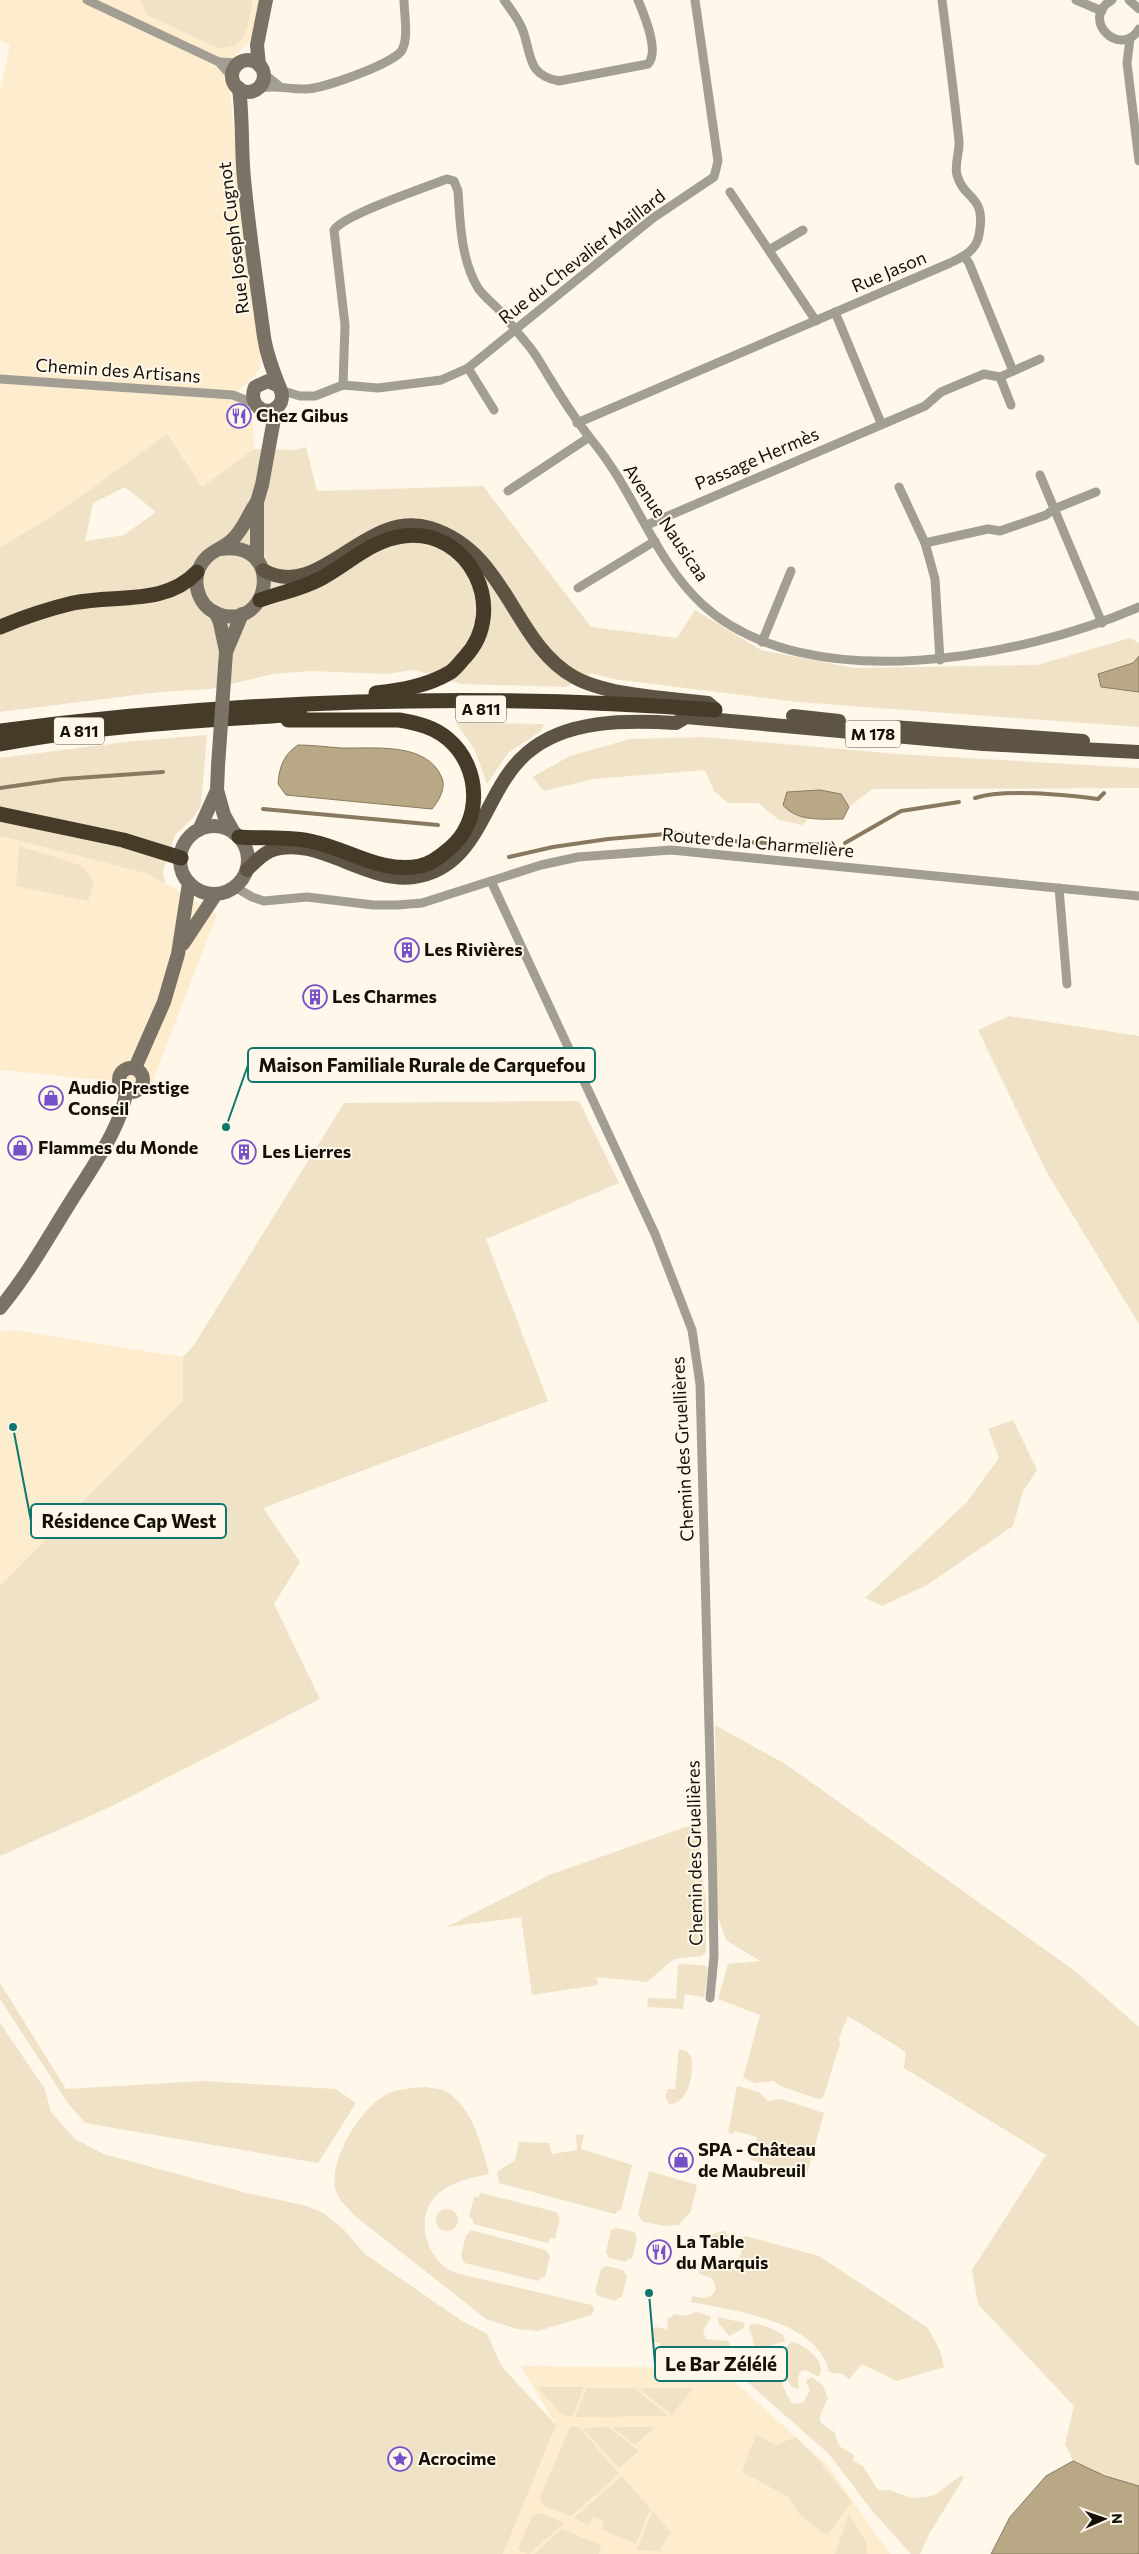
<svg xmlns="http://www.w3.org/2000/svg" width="1139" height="2554" font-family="Commissioner,sans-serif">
<rect width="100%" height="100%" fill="#fff7e9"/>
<!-- built -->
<g fill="#fdedce">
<polygon points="0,0 262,0 255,35 233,58 229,82 245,237 261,357 260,370 239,390 239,402 253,424 254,449 202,488 167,434 63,509 0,548 0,90 10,45 0,40"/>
<polygon points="0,836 149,874 217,914 151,1085 0,1070"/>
<polygon points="12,1330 183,1357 183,1400 0,1586 0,1332"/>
<polygon points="521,2366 719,2368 828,2466 890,2554 503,2554 556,2425"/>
</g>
<!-- green -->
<g fill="#f0e2c7" fill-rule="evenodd">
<path d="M140 0H253C247 24 249 50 218 48L147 15Z"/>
<path d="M167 434 202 487 254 449 294 450 306 447 317 491 483 486 591 627 677 638 695 610 761 650 854 668 1037 665 1130 638 1139 643V656L1133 663 1098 674 1101 687 1139 692V727L798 702 613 679 592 673 566 687 462 684 414 670 386 674 310 671 273 674 210 689 160 692 0 712V548L63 509ZM125 487 156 512 124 535 85 541 93 503Z"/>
<polygon points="456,723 544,724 541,731 508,753 487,784 474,748"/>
<polygon points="207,735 201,805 193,818 175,835 163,871 165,884 149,874 0,836 0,758 134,741"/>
<polygon points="705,737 897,754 1139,768 1139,788 872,789 849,807 841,794 820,790 787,792 790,813 808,818 803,825 779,820 758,803 728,803 714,791 705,770 593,779 544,791 532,777 570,756 630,739"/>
<polygon points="19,846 80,865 94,881 88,901 16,886"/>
<polygon points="1009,1016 1139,1036 1139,1324 1046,1171 978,1030"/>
<polygon points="579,1101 619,1183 486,1239 548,1401 263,1508 300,1562 274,1604 320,1699 112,1806 0,1856 0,1586 183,1400 183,1357 194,1345 344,1103"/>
<polygon points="1013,1420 1037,1470 1023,1491 1013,1526 927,1585 882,1606 865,1598 967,1502 999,1458 988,1429"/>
<polygon points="715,1725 787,1765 1075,1971 1139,2027 1139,2486 1105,2476 1073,2461 1065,2444 1074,2406 978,2304 972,2270 1046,2155 904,2068 906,2052 848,2016 839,2038 840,2044 823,2098 818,2099 783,2087 773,2081 755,2083 743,2078 760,2015 718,1999 728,1964 760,1961 726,1940 717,1914"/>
<polygon points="700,1822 700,1859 706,1902 706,1952 701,1956 674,1959 647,1982 597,1977 598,1985 532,1995 521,1917 447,1927 549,1875"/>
<polygon points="687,1964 706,1966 708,1969 704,1997 685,1994 683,2009 647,2007 648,1998 676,1999 678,1965"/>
<polygon points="0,1983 66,2089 204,2081 336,2089 356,2103 318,2163 85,2123 67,2102 0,1999"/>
<polygon points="0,2023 45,2089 51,2112 75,2139 104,2154 247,2193 307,2206 325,2214 344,2230 365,2254 459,2319 487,2334 502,2367 556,2425 503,2554 0,2554"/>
<path d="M679 2049 686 2051 691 2056C695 2071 689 2105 669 2104L665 2096 668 2089H675Z"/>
<polygon points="737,2086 759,2092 768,2101 781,2099 824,2113 807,2175 751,2160 757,2137 734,2131 733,2134 728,2133"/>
<path d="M424 2087C430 2088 437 2088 443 2090 472 2105 482 2145 489 2174 471 2178 449 2182 436 2196 413 2219 428 2263 456 2273L592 2305 595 2310 591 2315 538 2331 517 2329 486 2319 354 2215C346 2206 337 2199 335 2187 330 2156 362 2106 389 2093 400 2089 412 2088 424 2087Z"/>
<polygon points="584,2134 581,2149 632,2165 621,2210 618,2210 615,2214 499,2183 497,2172 515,2160 519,2142 549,2143 552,2154 577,2150 576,2135"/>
<polygon points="649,2171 697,2185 691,2211 679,2225 666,2226 643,2222 638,2214"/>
<polygon points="481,2193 556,2212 560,2218 555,2239 551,2238 548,2243 473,2224 473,2219 469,2217 474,2197 478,2197"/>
<circle cx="447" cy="2220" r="11"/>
<polygon points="617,2228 634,2232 637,2238 632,2259 628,2259 626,2262 609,2258 606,2252 611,2230"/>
<polygon points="471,2230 546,2250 550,2256 545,2277 540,2278 539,2281 464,2263 461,2256 466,2235"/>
<polygon points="725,2231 728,2236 723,2245 715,2248 706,2247 706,2239 715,2233"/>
<path d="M746 2236 819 2256 928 2328 940 2351 944 2367 897 2381 862 2364 849 2379 842 2374 829 2372C818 2320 734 2311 691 2302L692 2296C702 2298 711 2301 716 2289L713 2279 698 2273 703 2256 709 2255C718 2257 725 2268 735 2264L741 2254V2238Z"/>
<polygon points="607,2266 623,2270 627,2276 622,2297 618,2298 615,2301 598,2296 595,2291 601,2269"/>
<path d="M696 2312 710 2316 711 2318 703 2331 706 2339 729 2341 732 2353 738 2358 753 2354 758 2360V2372L766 2377 780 2376 786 2394 793 2404 803 2403 810 2390 806 2381 811 2377 823 2385 828 2398 820 2416V2422L834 2432 839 2446 854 2455 853 2461 863 2466 878 2490H890L910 2498 926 2497 935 2495 961 2475 964 2478 929 2534 920 2554H911L873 2512 829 2454 720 2358C701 2347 682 2348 662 2357L659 2355 660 2343 652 2342V2330L655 2327 667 2329 668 2318 676 2314 685 2316Z"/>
<polygon points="718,2317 745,2323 744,2328 729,2336 718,2322"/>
<path d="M750 2324C761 2323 774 2329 783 2335L785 2341 757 2351 754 2350 753 2338 749 2329Z"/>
<path d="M791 2342C805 2344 828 2363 819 2377L806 2370 801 2371 798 2377 799 2389 792 2387 784 2375 788 2356 786 2347Z"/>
<polygon points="537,2387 584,2387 572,2417 562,2415"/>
<polygon points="587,2388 634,2388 668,2416 575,2417"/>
<polygon points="638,2388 693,2388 672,2415"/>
<polygon points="570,2427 579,2427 619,2474 571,2516 544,2506 540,2497"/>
<polygon points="608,2427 639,2451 619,2468 583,2428"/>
<polygon points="612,2427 655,2427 635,2445"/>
<polygon points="756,2435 776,2445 796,2437 820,2462 852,2502 827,2536 800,2515 788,2497 742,2472"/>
<polygon points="622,2476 650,2509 636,2544 601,2529 604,2521 593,2517 589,2525 574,2518"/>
<polygon points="653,2511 671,2533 659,2551 636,2550"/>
<polygon points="541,2513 564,2523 529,2554 518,2550 532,2516"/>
<polygon points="849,2514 866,2542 867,2554 835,2554"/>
<polygon points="562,2529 601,2545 599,2554 534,2554"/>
</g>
<!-- water -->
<g fill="#b9a886" stroke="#887a60">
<polygon points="1139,656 1139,692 1101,687 1098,674 1133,663"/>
<path d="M298 745C313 745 327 747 341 748 373 749 427 741 442 778 446 788 439 801 432 809L286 795 278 784C279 767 284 754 298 745Z"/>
<path d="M820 790 841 794 849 807 843 819C822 819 797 822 783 805L787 792Z"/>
<polygon points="1073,2461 1105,2476 1139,2486 1139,2554 991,2554 1010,2517 1046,2476"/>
</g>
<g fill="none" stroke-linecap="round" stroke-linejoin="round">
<!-- stream -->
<g stroke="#887a60" stroke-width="4">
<polyline points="0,788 63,779 163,772"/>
<path d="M975 798C1005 788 1066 795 1098 799L1104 793"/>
<polyline points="263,809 438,825"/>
<polyline points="845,843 901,811 959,802"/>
<polyline points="509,857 553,847 608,839 677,833 741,842 834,845"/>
</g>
<!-- minor -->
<g stroke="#a39e94" stroke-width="9">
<polyline points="87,0 219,62"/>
<path d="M504 0C511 10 519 19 523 31 532 56 527 75 559 81L648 64C660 51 644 15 638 0"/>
<polyline points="1076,0 1102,11"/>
<path d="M1112 0C1079 18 1120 60 1139 29"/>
<polyline points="1129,0 1139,9"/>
<polyline points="1130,38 1127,63 1139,161"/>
<polyline points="263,73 278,85"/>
<polyline points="233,78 219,62 240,63"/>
<path d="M259 88C278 85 286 89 304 89 321 90 395 63 402 50 409 37 404 14 404 0"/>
<polyline points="730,192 816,321"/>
<polyline points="769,250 803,230"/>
<polyline points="964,256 969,263 1013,371"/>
<polyline points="835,312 881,423"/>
<polyline points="468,368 494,410"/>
<polyline points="1000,377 1011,405"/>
<polyline points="0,379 233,395 255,404"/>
<path d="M343 385 345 325 334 230C343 215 426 187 447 179L454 181 458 191C460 222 461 260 478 288 484 297 494 304 501 312 510 323 519 334 528 345 536 354 542 366 549 377 563 400 577 422 594 443 635 493 655 561 703 605 807 699 1022 658 1139 607"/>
<polyline points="280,390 300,396 315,396 343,385 378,388 441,380 468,368 653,218 714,177 718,161 695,0"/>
<path d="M577 423 950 263C963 257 976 251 979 235 987 194 964 201 957 175 954 165 960 151 959 141 954 94 948 47 942 0"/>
<polyline points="1040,475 1102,623"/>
<polyline points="899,487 925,543 935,579 940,660"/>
<polyline points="508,491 588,438"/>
<polyline points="647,525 925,406 941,392 984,374 1000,377 1040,359"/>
<polyline points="925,543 988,529 1000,531 1046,515 1054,509 1096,492"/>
<polyline points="578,588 655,541"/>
<polyline points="762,642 791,571"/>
<polyline points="491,881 655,1234 692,1330 700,1384 712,1841 714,1956 710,1998"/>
<polyline points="235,887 252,897 264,901 307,897 373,905 397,905 422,903 541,865 578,857 671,850 1139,896"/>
<polyline points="1059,888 1067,984"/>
</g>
<!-- secondary -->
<g stroke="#7a7264" stroke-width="14">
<circle cx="248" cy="76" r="16"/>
<polyline points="259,65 257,45 266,0"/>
<path d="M239 88C243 119 241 149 244 179 249 232 257 285 264 337 267 357 274 373 281 391 282 394 282 399 281 402 272 420 246 408 255 387L268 381 277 385"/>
<path d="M220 549C286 539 271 633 218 614 195 605 189 574 207 557 214 550 225 547 232 540 244 529 248 514 257 502"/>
<polyline points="257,560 257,502 262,485 276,408"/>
<polyline points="216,613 220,623 226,651"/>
<polyline points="225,666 226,652 242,614"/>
<polyline points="217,790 224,815 234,833"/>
<circle cx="214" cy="860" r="34"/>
<polyline points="199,830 217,790 218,766"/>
<polyline points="183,944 216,894"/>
<circle cx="131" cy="1080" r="12"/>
<polyline points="135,1068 164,1002 178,954 189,883"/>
<path d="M0 1308C26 1277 46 1241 68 1206 87 1175 123 1126 126 1091"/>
</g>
<!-- primary -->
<g stroke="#5d5443" stroke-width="14">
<path d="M263 570C320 603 365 508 430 528 508 552 512 642 574 677 607 696 671 698 708 703L715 709"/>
<polyline points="793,716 839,721"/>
<polyline points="893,727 1083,741"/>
<path d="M247 870C254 863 261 855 270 851 315 833 366 884 414 877 481 868 483 790 527 753 566 719 628 720 676 723L686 717 983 744 1139 752"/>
</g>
<!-- motorway -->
<g stroke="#453b28" stroke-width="15">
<path d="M260 600C280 593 301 589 320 579 348 564 371 540 403 536 470 527 509 610 465 657 460 662 455 670 449 673 427 686 401 690 376 693"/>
<path d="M0 627C24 617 48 609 73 603 116 594 165 606 197 572"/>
<path d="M0 731C237 700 477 692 715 710"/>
<path d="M0 744C99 725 199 721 300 714"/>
<polyline points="0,814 123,840 181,858"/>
<path d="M239 837C264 839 290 836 314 842 350 850 382 874 420 866 431 864 441 856 449 849 483 822 481 767 448 739 434 727 417 723 399 720H288"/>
</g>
<!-- secondary-bridge -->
<polyline stroke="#7a7264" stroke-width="14" points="218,766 225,666"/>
</g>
<!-- icons -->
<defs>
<g id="restaurant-ring" transform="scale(1.25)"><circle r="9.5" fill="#fff7e9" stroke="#7650c9" stroke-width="1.5"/><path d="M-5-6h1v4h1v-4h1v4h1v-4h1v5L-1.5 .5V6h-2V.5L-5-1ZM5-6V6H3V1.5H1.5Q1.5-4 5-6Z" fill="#7650c9"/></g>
<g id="building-ring" transform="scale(1.25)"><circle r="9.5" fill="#fff7e9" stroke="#7650c9" stroke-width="1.5"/><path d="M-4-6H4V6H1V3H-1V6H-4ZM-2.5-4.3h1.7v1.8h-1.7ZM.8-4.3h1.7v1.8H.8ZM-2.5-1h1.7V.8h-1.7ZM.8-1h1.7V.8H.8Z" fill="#7650c9"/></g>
<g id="shop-ring" transform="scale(1.25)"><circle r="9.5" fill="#fff7e9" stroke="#7650c9" stroke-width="1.5"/><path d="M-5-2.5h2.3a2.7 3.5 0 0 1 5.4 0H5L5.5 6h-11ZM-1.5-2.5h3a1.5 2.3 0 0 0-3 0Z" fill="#7650c9"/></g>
<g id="sight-ring" transform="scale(1.25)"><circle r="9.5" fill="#fff7e9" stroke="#7650c9" stroke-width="1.5"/><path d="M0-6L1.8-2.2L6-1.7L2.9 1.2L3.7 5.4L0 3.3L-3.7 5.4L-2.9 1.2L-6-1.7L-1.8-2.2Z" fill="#7650c9"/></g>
</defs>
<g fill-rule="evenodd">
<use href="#restaurant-ring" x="239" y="416"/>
<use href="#building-ring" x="407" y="950"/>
<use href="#building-ring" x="315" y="997"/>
<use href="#shop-ring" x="51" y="1098"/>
<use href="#shop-ring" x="20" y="1148"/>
<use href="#building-ring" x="244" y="1152"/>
<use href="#shop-ring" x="681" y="2160"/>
<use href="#restaurant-ring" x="659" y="2252"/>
<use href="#sight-ring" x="400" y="2459"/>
</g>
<g text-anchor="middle" stroke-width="4" stroke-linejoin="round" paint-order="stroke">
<!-- shield labels -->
<g fill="#fff7e9" stroke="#5a554c" stroke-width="1">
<rect x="456" y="695.5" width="50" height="27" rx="4"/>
<rect x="54" y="717.5" width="50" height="27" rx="4"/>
<rect x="845.5" y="720.5" width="55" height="27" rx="4"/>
</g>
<g font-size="16" font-weight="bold" fill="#141008">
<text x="481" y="715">A 811</text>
<text x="79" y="737">A 811</text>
<text x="873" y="740">M 178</text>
</g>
<!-- street labels -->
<g font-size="18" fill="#141008" stroke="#fff7e9">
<text transform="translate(234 238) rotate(-97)" y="6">Rue Joseph Cugnot</text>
<text transform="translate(582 257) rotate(-38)" y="6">Rue du Chevalier Maillard</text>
<text transform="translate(889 272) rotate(-23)" y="6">Rue Jason</text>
<text transform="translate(118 371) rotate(4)" y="6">Chemin des Artisans</text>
<text transform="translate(757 459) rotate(-23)" y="6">Passage Hermès</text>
<text transform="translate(666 523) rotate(56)" y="6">Avenue Nausicaa</text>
<text transform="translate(758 843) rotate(5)" y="6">Route de la Charmelière</text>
<text transform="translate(683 1449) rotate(-93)" y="6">Chemin des Gruellières</text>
<text transform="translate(695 1853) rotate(-91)" y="6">Chemin des Gruellières</text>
</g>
<!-- poi labels -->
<g font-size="18" font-weight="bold" fill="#141008" stroke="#fff7e9" text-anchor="start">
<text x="256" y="422">Chez Gibus</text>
<text x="424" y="956">Les Rivières</text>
<text x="332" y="1003">Les Charmes</text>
<text x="68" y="1094">Audio Prestige<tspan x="68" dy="21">Conseil</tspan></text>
<text x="38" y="1154">Flammes du Monde</text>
<text x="262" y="1158">Les Lierres</text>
<text x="698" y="2156">SPA - Château<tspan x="698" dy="21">de Maubreuil</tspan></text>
<text x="676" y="2248">La Table<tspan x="676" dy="21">du Marquis</tspan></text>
<text x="418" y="2465">Acrocime</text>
</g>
</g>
<!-- callouts -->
<path fill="none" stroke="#0f766e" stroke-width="2" d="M226 1127L248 1065M13 1427L31 1521M649 2293L655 2364"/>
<g fill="#0f766e" stroke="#fff7e9" stroke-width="2">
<circle cx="226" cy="1127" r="5"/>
<circle cx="13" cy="1427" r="5"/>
<circle cx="649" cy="2293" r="5"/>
</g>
<g fill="#fff7e9" stroke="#0f766e" stroke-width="2">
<rect x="248" y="1048" width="347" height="34" rx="5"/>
<rect x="31" y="1504" width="195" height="34" rx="5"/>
<rect x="655" y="2347" width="132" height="34" rx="5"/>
</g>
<g font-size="19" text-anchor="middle" font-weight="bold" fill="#141008">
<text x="422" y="1072">Maison Familiale Rurale de Carquefou</text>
<text x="129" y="1528">Résidence Cap West</text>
<text x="721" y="2371">Le Bar Zélélé</text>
</g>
<!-- north arrow -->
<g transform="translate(1104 2519) rotate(88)" stroke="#fff7e9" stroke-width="4" paint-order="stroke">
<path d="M0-4L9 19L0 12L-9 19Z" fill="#141008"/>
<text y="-8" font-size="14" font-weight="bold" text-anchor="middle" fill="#141008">N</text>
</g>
</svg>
